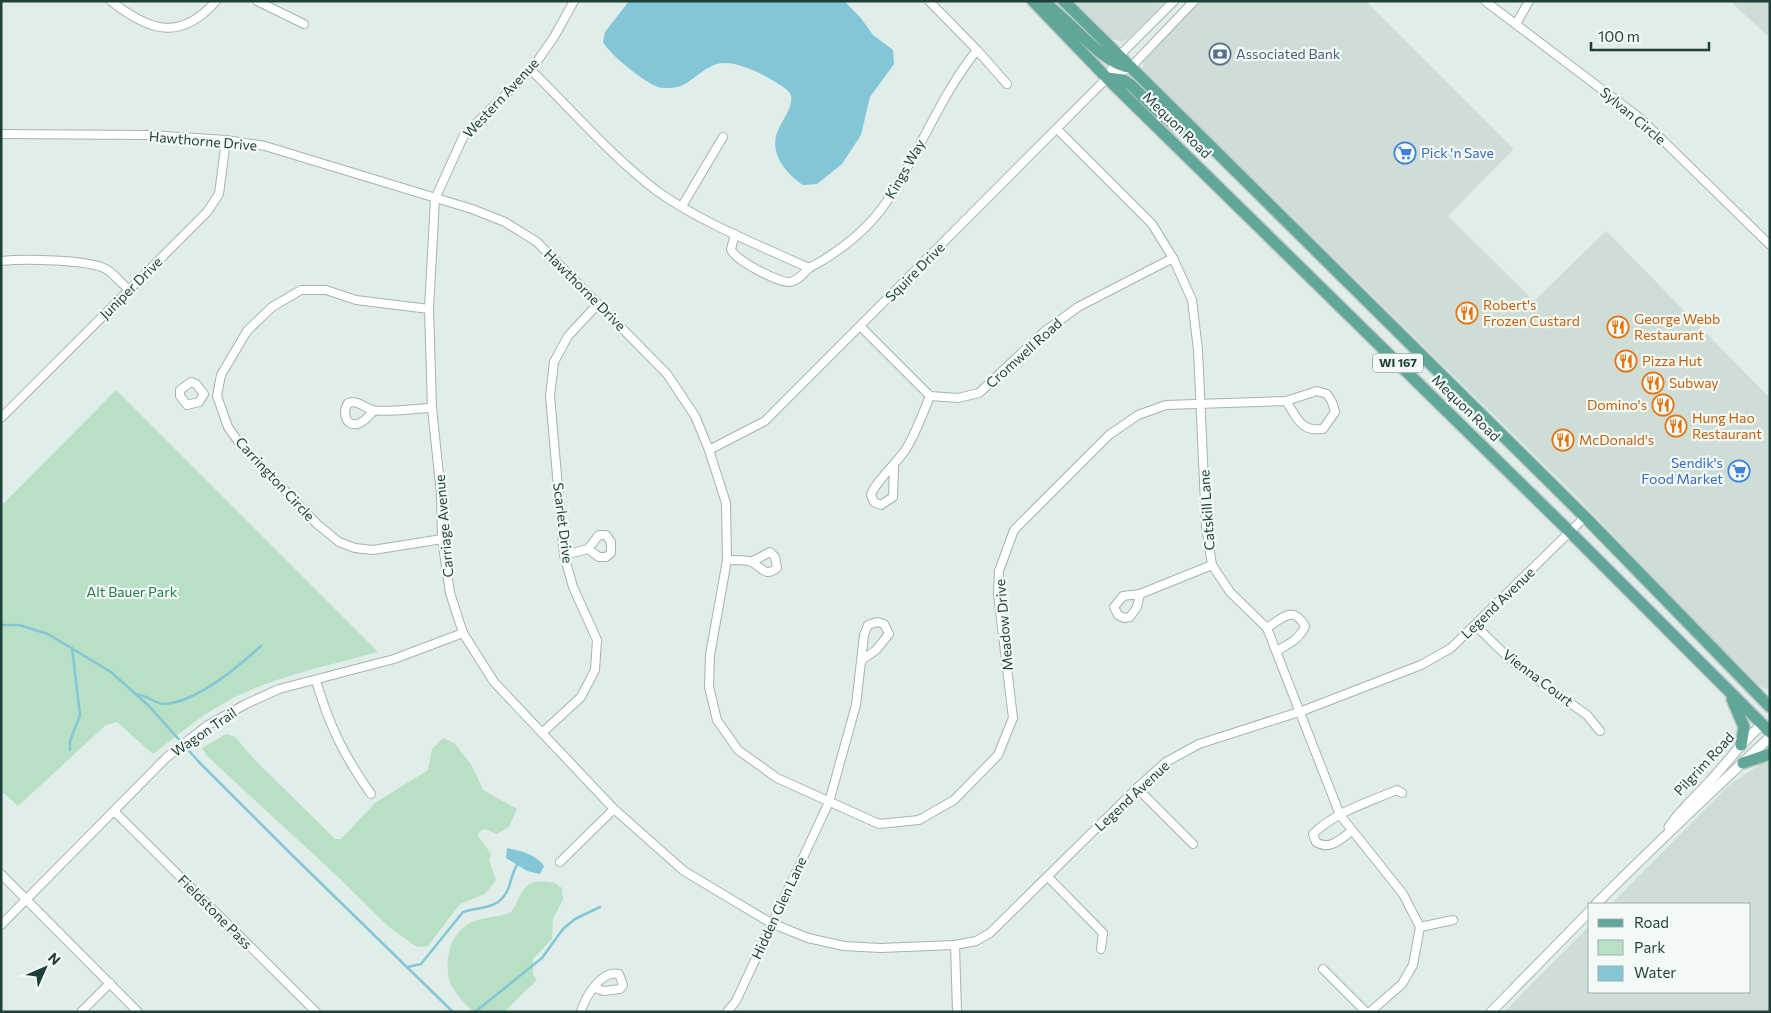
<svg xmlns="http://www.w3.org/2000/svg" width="1771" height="1013" font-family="Commissioner,sans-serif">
<rect width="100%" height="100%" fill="#e1ede8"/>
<!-- built -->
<g fill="#cfddd7">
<polygon points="1074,1 1166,1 1129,38 1122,42 1111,38"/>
<polygon points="1199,1 1366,1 1514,149 1448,216 1534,301 1606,231 1770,398 1770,691 1758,685 1715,642 1575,495 1147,74 1143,69 1143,60"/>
<polygon points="1730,1 1770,1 1770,38"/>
<polygon points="1770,758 1770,1012 1504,1012 1590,925 1590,992 1750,992 1750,904 1611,904 1729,785"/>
</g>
<!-- green -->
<g fill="#b8e0c5">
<path d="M116 390 378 652C331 665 280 675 235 697 205 712 179 734 153 754L117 722 106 725 18 806 1 791V506Z"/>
<polygon points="226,734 235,737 254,759 335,839 341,839 375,803 428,770 432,749 443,738 454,743 471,764 483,790 517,809 509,827 497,834 485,829 480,831 478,836 491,854 489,860 496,880 485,894 460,904 428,946 417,947 389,927 337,876 207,756 202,748"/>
<path d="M541 881 555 883 562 888 563 899 553 919 552 939 533 959V975L537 980 504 1012H473C466 1004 456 995 451 985 443 964 449 934 470 923 483 917 497 917 510 913 523 898 518 884 541 881Z"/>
</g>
<!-- water -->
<g fill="#83c6d7">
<path d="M629 1H844L860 17 873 35 893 50 894 64 870 97 861 135 842 164 817 184 803 185C785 173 767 151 779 128 783 119 793 107 791 96 789 90 782 86 777 83 763 74 734 59 717 64 703 68 694 80 681 86 675 88 664 89 658 87 644 82 610 55 603 42L605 32Z"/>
<path d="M507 848C520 850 537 855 544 866L540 874 527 871 506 858Z"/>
</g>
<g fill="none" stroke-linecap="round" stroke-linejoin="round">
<!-- stream -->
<g stroke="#83c6d7" stroke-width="2.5">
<polyline points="1,625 19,625 48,634 111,672 149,706 199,762 293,856 453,1012"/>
<path d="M138 695C148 695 156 705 166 704 198 701 238 667 261 646"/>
<polyline points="70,750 70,741 80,715 72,648"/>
<path d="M408 967 421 964 463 912C483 906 500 910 509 887 511 880 513 871 517 865"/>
<polyline points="475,1012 542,958 563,929 575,919 600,907"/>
</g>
<!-- minor casing -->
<g stroke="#a3b5b0" stroke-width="10">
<g id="minor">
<path d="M111 1C149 31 180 42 216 1"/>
<polyline points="257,1 304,24"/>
<polyline points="574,1 554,37 531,70 464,135 435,199 429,309 432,408 441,494 442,539 450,593 463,633 494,682 614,809 684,871 729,898 771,923 808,938 844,946 880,948 955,945 976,941 990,933 1137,788 1166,762 1199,744 1302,711 1421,665 1451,648 1585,517"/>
<polyline points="929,1 977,50 1007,84"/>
<polyline points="1485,1 1641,119 1770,245"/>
<polyline points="1516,24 1529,1"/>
<path d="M531 70C572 110 611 156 657 191 700 222 761 246 809 268 838 253 869 229 887 201 920 152 940 96 977 50"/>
<polyline points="1109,77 1131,67 1194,1"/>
<polyline points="1057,129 1152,224 1173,258 1192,300 1198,350 1206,526 1212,565 1230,592 1267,628 1340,815 1403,894 1420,927 1413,965 1402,984 1370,1012"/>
<path d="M1 134 150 135 226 140 265 146 472 209 505 222 537 242 667 374 695 416 709 450 726 503 727 560 710 655 709 687 717 720 738 750 777 778 879 824 919 820 954 800 998 755 1013 718 998 594 999 571 1014 530 1109 435 1138 415 1166 405 1286 401 1317 391 1327 394 1332 402 1335 412 1323 429C1300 432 1297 417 1286 401"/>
<polyline points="682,206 723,137"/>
<path d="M735 234 731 249C734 260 779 283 790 282 798 281 804 273 809 268"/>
<path d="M1 261C22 259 88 259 106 269 114 274 122 284 129 290"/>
<polyline points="429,309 356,300 326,290 301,290 272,307 247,331 221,375 217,396 228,427 240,444 317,524 339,542 355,548 373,550 442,539"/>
<polyline points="861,327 930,396 958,398 979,393 1044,332 1078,307 1173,258"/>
<polygon points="191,382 196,384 204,394 199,402 187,405 180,396 180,390"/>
<path d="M374 411C369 415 364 423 357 424 344 426 343 411 348 403 360 400 363 408 373 410 384 413 419 408 432 408"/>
<polyline points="1,418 207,212 219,194 226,140"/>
<polyline points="709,450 765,421 1107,78 1119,56 1174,1"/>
<path d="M894 467 893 497 881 505 874 502 871 495C875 482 897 463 906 449 916 433 923 413 930 396"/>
<polyline points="564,555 588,549 599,535 606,535 611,542 611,553 606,557 599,557 588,549"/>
<path d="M727 560C734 560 742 560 749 561 761 564 763 579 777 568L775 557 770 552 751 562"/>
<polyline points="1140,594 1137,607 1130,617 1124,618 1118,615 1114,607 1123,596 1140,594 1212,565"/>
<polyline points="1476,626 1514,663 1587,715 1600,731"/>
<path d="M1267 628C1282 618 1293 605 1305 626 1300 639 1288 644 1277 651"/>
<path d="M316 681C330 727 343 754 371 794"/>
<polyline points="543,732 581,697 595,670 597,640 573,587 564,555 550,396 554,362 568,336 598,304"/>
<polyline points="1137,788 1193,844"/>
<polyline points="115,812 316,1012"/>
<path d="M1352 831C1340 839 1330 851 1316 842L1313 834C1335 812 1369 802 1397 790L1402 793"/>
<polyline points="560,862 614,809"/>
<polyline points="1,874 138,1012"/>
<polyline points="1048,877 1103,933 1101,949"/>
<polyline points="1,925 167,757 208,725 246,704 279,689 394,659 463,633"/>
<polyline points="1420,927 1453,920"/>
<polyline points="955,945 957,1012"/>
<polyline points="1323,969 1366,1012"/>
<polyline points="81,1012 110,983"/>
<path d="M581 1012C585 997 601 970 619 974L623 985 620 989 604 991 594 988"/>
<polyline points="727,1012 736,1001 829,802 856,705 864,635 868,625 877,622 884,624 889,634 876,650 862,660"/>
</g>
</g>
<!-- tertiary casing -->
<g stroke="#a3b5b0" stroke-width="11">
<g id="tertiary">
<path d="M1669 827C1681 809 1697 796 1711 780 1728 762 1742 741 1762 725"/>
<path d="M1596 904C1653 847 1711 792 1770 737"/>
<polyline points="1491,1012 1590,911"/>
</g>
</g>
<!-- primary casing -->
<g stroke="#c0c9c8" stroke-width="14">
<g id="primary">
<polyline points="1033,1 1107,78 1570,532 1770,732"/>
<path d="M1042 1C1069 18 1103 66 1131 67"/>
<polyline points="1064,1 1585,517 1770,707"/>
<polyline points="1107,78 1123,80 1131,85 1163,116 1201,145"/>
<polyline points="1732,699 1744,727 1741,745"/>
<polyline points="1743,763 1770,754"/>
</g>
</g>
<!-- minor -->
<use href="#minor" stroke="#fff" stroke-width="8"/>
<!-- tertiary -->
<use href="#tertiary" stroke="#fff" stroke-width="9"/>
<!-- primary -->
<use href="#primary" stroke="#61a799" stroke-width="11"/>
</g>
<!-- icons -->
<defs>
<g id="bank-ring" transform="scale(1.125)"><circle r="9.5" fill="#f2f9f6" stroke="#5c6f8a" stroke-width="1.5"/><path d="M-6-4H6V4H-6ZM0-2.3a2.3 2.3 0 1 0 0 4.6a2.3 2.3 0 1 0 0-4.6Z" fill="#5c6f8a"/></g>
<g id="supermarket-ring" transform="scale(1.125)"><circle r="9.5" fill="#f2f9f6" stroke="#3f7fe0" stroke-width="1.5"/><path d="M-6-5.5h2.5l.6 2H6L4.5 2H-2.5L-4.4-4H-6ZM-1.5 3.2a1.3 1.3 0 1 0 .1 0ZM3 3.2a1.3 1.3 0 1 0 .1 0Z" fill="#3f7fe0"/></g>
<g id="restaurant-ring" transform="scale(1.125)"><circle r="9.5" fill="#f2f9f6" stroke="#e8710a" stroke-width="1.5"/><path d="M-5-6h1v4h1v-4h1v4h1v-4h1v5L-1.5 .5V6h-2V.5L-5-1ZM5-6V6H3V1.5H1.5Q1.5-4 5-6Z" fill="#e8710a"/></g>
</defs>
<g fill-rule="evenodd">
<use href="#bank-ring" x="1220" y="54"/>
<use href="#supermarket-ring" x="1405" y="153"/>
<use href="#restaurant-ring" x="1467" y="313"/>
<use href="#restaurant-ring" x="1618" y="327"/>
<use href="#restaurant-ring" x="1626" y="361"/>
<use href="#restaurant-ring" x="1653" y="383"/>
<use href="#restaurant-ring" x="1663" y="405"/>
<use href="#restaurant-ring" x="1676" y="426"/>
<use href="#restaurant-ring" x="1563" y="440"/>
<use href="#supermarket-ring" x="1739" y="471"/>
</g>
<g text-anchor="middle" stroke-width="4.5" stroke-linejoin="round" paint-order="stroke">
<!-- shield labels -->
<rect fill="#f2f9f6" stroke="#5e7772" stroke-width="1" x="1373" y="353.5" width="50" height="19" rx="4"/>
<g font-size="12" font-weight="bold" fill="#1f3f39">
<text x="1398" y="367">WI 167</text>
</g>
<!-- service labels -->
<g font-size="14" fill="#4e5e75" stroke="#f2f9f6" text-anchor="start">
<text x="1236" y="59">Associated Bank</text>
</g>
<!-- street labels -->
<g font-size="14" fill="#1f3f39" stroke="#f2f9f6">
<text transform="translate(501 98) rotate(-47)" y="5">Western Avenue</text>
<text transform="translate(1633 116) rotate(40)" y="5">Sylvan Circle</text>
<text transform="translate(1177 125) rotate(44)" y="5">Mequon Road</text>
<text transform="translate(203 141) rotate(5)" y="5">Hawthorne Drive</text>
<text transform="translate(905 169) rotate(-60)" y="5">Kings Way</text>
<text transform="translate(915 272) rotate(-45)" y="5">Squire Drive</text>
<text transform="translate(131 288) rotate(-45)" y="5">Juniper Drive</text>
<text transform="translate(585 290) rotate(45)" y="5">Hawthorne Drive</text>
<text transform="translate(1024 353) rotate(-42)" y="5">Cromwell Road</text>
<text transform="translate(1466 408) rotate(44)" y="5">Mequon Road</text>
<text transform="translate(275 479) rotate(47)" y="5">Carrington Circle</text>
<text transform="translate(1207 510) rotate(-94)" y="5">Catskill Lane</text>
<text transform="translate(563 523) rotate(83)" y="5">Scarlet Drive</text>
<text transform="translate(444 526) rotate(-95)" y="5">Carriage Avenue</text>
<text transform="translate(1498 603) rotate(-44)" y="5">Legend Avenue</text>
<text transform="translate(1004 625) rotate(-95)" y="5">Meadow Drive</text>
<text transform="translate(1538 678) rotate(37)" y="5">Vienna Court</text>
<text transform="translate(204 732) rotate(-34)" y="5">Wagon Trail</text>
<text transform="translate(1704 764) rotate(-47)" y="5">Pilgrim Road</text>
<text transform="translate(1132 796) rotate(-43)" y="5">Legend Avenue</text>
<text transform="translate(779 908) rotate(-65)" y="5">Hidden Glen Lane</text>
<text transform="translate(215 912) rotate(45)" y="5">Fieldstone Pass</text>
</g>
<!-- shop labels -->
<g font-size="14" fill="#366cbe" stroke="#f2f9f6" text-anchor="start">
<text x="1421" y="158">Pick 'n Save</text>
<text x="1723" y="468" text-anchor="end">Sendik's<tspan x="1723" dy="16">Food Market</tspan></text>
</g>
<!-- food labels -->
<g font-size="14" fill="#c56008" stroke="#f2f9f6" text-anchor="start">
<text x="1483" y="310">Robert's<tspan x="1483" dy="16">Frozen Custard</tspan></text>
<text x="1634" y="324">George Webb<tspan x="1634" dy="16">Restaurant</tspan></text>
<text x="1642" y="366">Pizza Hut</text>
<text x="1669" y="388">Subway</text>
<text x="1647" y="410" text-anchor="end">Domino's</text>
<text x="1692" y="423">Hung Hao<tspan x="1692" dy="16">Restaurant</tspan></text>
<text x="1579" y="445">McDonald's</text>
</g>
<!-- park labels -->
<g font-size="14" fill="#267a4b" stroke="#f2f9f6">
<text x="132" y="597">Alt Bauer Park</text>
</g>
</g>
<!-- border -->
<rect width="1771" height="1013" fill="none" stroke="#1f3f39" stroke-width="5"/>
<!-- legend -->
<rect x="1588" y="903" width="162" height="90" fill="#f2f9f6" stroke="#9eafaa"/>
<rect x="1598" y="919" width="25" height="8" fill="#61a799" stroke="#9eafaa"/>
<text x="1634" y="928" font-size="15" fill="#1f3f39">Road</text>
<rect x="1598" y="940" width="25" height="15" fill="#b8e0c5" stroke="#9eafaa"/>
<text x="1634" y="953" font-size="15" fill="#1f3f39">Park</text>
<rect x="1598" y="966" width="25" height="15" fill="#83c6d7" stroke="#9eafaa"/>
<text x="1634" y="978" font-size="15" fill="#1f3f39">Water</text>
<!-- north arrow -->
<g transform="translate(45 968) rotate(45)" stroke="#f2f9f6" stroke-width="4" paint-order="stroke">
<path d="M0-4L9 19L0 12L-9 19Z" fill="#1f3f39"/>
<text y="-8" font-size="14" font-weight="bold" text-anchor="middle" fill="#1f3f39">N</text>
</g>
<!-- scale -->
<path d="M1591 42v8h118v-8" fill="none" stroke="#1f3f39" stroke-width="2.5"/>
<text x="1598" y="42" font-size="15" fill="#1f3f39" stroke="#f2f9f6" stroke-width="4" paint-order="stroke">100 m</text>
</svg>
